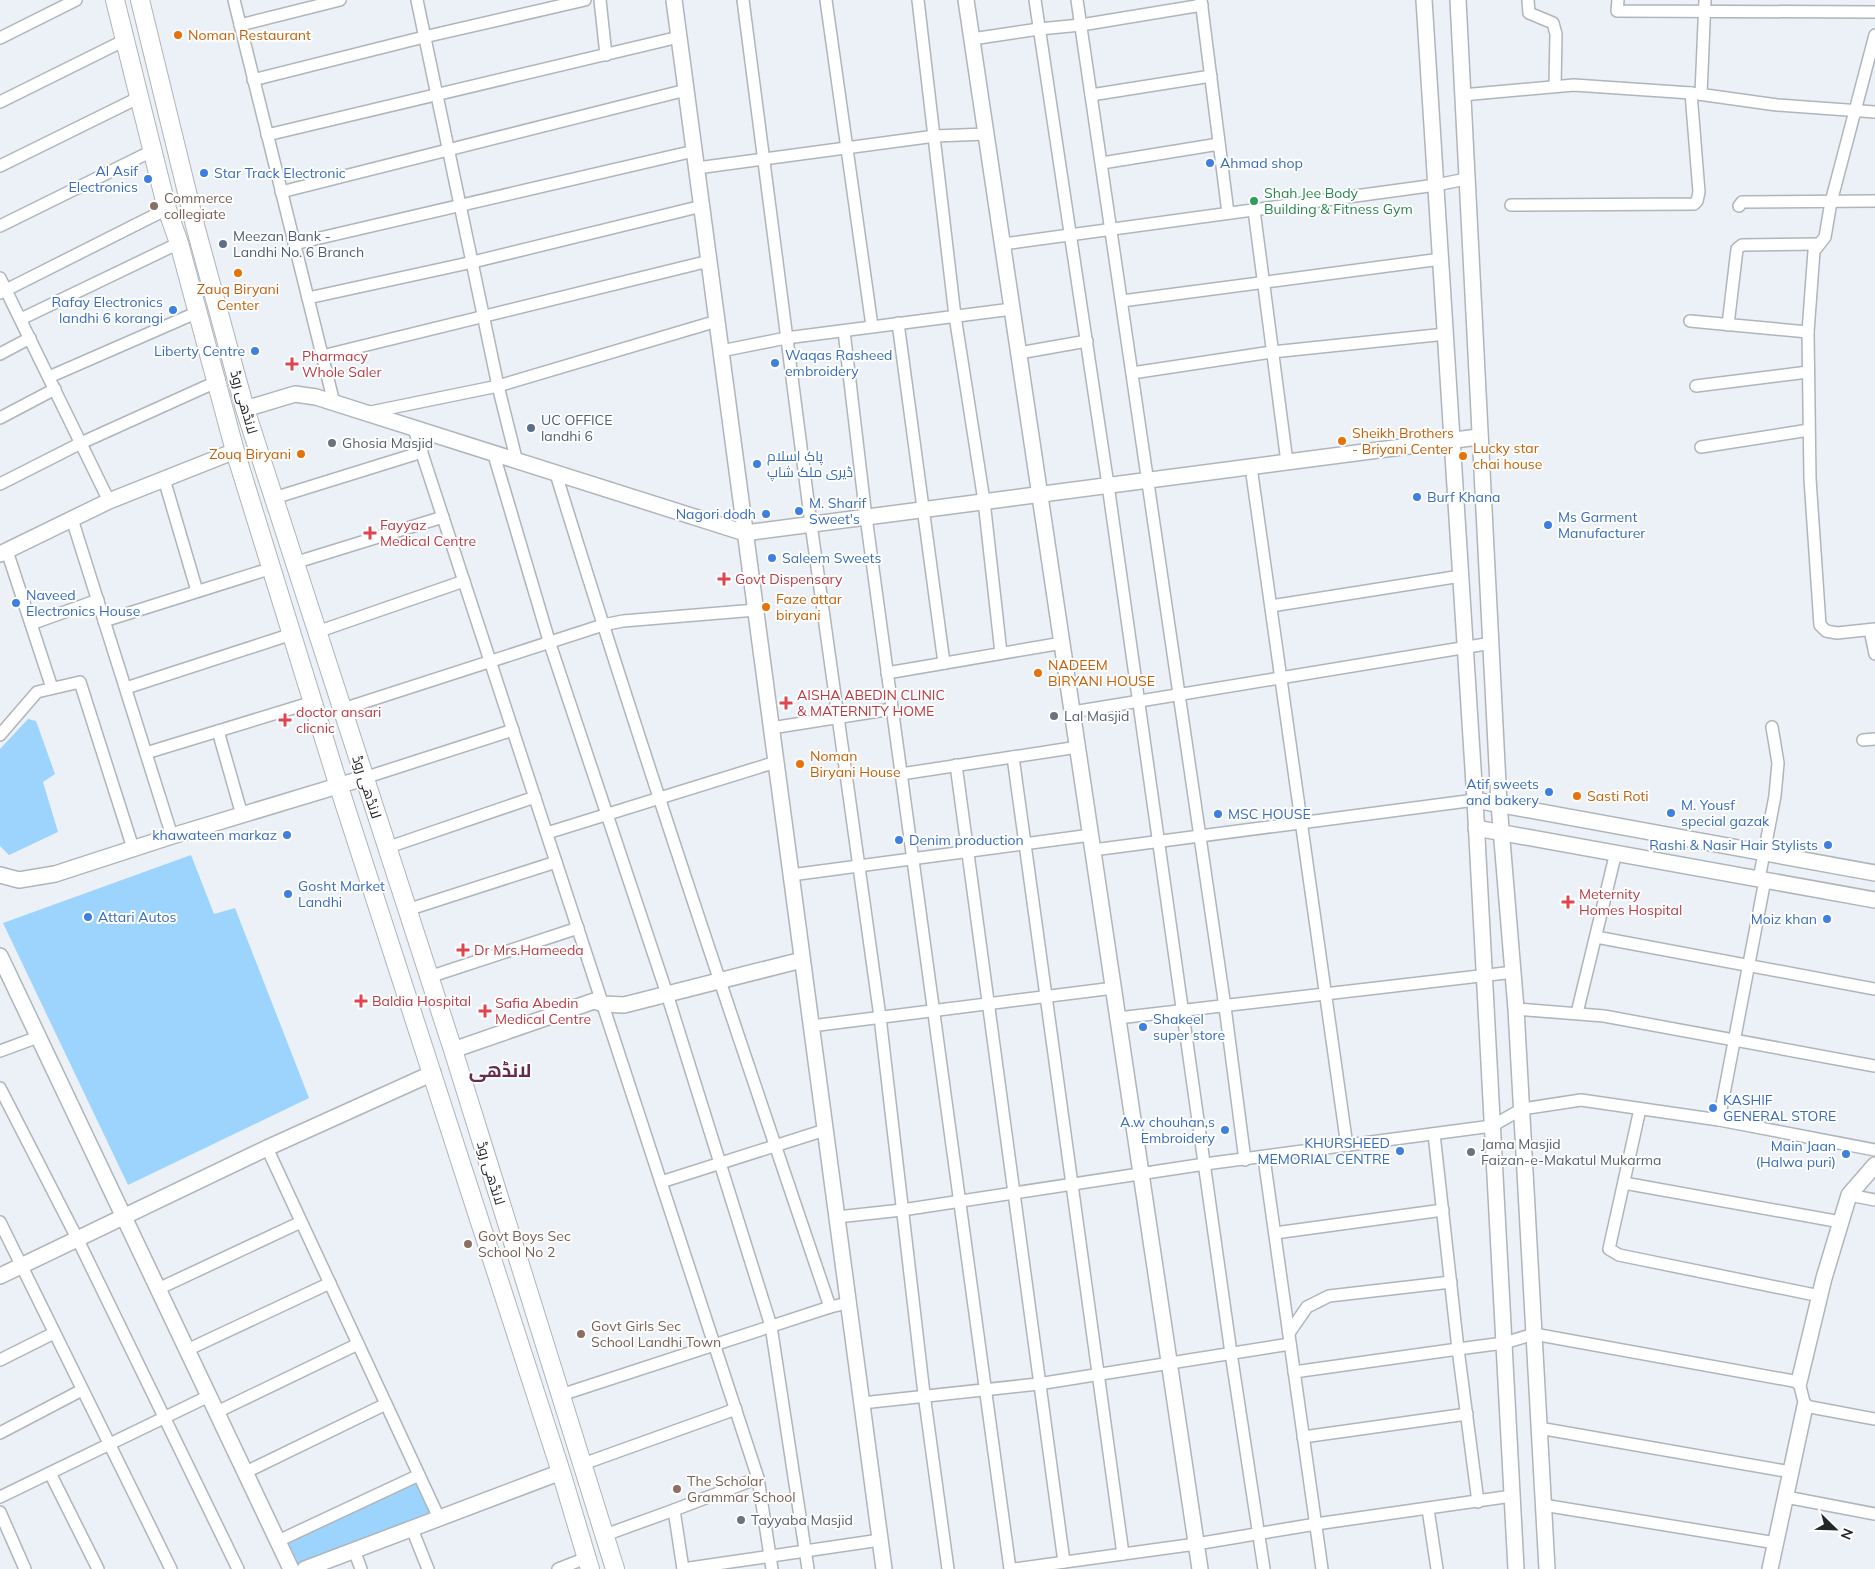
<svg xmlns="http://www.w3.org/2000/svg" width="1875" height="1569" font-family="Mulish,Cairo,sans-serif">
<rect width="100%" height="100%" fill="#ebf1f6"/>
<!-- green -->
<g fill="#9dd4fd">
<polygon points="28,719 36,721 55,774 43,782 58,832 9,855 0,846 0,749"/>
<polygon points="191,855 214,914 235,908 309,1098 128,1185 3,923"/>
<polygon points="419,1475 439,1518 304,1569 291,1569 278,1541"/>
</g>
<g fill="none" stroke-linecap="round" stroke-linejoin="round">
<!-- street casing -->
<g stroke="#afb5ba" stroke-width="14">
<g id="street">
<polyline points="234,0 334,403"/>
<polyline points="417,0 498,386 517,462"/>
<polyline points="600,0 606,55"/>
<polyline points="743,0 811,524 880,1017 924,1394 948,1569"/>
<polyline points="826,0 872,326"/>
<polyline points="918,0 955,316 984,501 1001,653"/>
<polyline points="1035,0 1108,485 1231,1353 1264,1569"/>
<polyline points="1077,0 1225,1007 1245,1160"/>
<polyline points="1201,0 1228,213"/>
<polyline points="1528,0 1529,13 1553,23 1556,34 1555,86"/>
<polyline points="1618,0 1617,11 1875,12"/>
<polyline points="240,25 340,0"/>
<polyline points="1875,35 1831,202 1825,237 1814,251 1808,332 1810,479 1820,625 1826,631 1837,633 1875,629"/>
<polyline points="0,38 76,0"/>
<polyline points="972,39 1039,29 1081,25 1202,5"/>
<polyline points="253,80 424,37 585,0"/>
<polyline points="1701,94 1705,0"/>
<polyline points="1091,95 1211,76"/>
<polyline points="1462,95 1574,85 1691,93 1777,105 1875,112"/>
<polyline points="0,102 125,40"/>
<polyline points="267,135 679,37"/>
<polyline points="1102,163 1219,144"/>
<polyline points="0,166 140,97"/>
<polyline points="697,168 935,136 986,134"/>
<polyline points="281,192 686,90"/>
<polyline points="1511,205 1694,204 1697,201 1699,192 1691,93"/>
<polyline points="1739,206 1742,202 1875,201"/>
<polyline points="1254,210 1287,462"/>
<polyline points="0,226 154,150"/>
<polyline points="294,244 694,151"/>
<polyline points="1003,244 1436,185 1466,179"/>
<polyline points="0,278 109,501"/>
<polyline points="0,293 167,209"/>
<polyline points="308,298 473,262 702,206"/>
<polyline points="1122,301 1441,259"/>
<polyline points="21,319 179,243"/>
<polyline points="1690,321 1808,332"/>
<polyline points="898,323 944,663"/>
<polyline points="1728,325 1737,249 1742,245 1819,244"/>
<polyline points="844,331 866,517 1010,1569"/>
<polyline points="721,351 786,338 1012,309"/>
<polyline points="1019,353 1087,341"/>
<polyline points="0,354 30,338"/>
<polyline points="322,356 709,261"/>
<polyline points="1132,373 1272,352 1446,334"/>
<polyline points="49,377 198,312"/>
<polyline points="1696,386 1808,372"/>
<polyline points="366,413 498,386 717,321"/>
<polyline points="0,418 55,389"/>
<polyline points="414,429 758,1478 772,1569"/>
<polyline points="1701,447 1809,430"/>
<polyline points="494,455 550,644 667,994 771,1326 808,1569"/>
<polyline points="1251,467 1347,1146"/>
<path d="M556 474C642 753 736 1030 830 1307"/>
<polyline points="164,479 197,591"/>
<polyline points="0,484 81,443 216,382"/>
<polyline points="274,498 422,452"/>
<polyline points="72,519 172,836"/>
<polyline points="7,551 52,688"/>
<polyline points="294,563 443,517"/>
<polyline points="1271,606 1461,576"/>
<polyline points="104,621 272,568"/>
<polyline points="31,624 98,600"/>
<polyline points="1870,630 1875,654"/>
<polyline points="317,632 464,581"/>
<polyline points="887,673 1062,643"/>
<polyline points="126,688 292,634"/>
<polyline points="343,709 603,625 623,621 756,610"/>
<polyline points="1073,712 1492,643"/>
<polyline points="771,728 892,709"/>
<polyline points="218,731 242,815"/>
<polyline points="0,735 37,692 80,682 133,848"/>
<polyline points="1863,740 1875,739"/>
<polyline points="146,753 313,702"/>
<polyline points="1013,757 1123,1554"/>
<polyline points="956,765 1064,1562"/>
<polyline points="901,774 1078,747"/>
<polyline points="364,778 513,730"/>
<polyline points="547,833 776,762"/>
<polyline points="386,848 535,797"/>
<polyline points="1093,850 1475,800"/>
<polyline points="791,875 1091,835"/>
<polyline points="1759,879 1775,796 1778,763 1772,727"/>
<polyline points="407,910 556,862"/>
<polyline points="1596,937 1875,989"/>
<polyline points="429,977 578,928"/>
<polyline points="1516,1009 1604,1016 1875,1066"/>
<polyline points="1577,1013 1616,852"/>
<polyline points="1118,1018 1514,972"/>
<polyline points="811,1026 1114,988"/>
<polyline points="0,1051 38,1037"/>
<polyline points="0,1088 78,1240 238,1569"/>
<polyline points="1640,1109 1609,1249 1619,1255 1820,1296"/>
<polyline points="1719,1120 1765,880"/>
<polyline points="1434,1134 1458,1349 1504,1343 1534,1334 1799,1382 1805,1406 1875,1419"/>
<polyline points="267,1148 439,1518"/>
<polyline points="1264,1158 1322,1569"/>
<polyline points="661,1182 825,1130"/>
<polyline points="1624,1183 1841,1222"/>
<polyline points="1849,1195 1875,1200"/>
<polyline points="837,1217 902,1210 1205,1164 1492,1126 1522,1109 1581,1100 1719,1120 1875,1150"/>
<polyline points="0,1222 171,1569"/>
<polyline points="1275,1233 1443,1210"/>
<polyline points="158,1289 301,1222"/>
<polyline points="1289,1333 1307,1307 1329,1296 1451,1282"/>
<polyline points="187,1350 330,1283"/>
<polyline points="0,1360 54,1333"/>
<polyline points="1294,1372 1458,1349 1478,1502"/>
<polyline points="561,1395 830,1307 848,1303"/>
<polyline points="862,1403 1038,1384 1290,1344"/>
<polyline points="217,1412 358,1344"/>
<polyline points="1539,1428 1791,1472"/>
<polyline points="0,1433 82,1390"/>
<polyline points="1303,1437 1467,1414"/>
<polyline points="583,1464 736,1409"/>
<polyline points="246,1472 386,1404"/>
<polyline points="50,1473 98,1569"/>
<polyline points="0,1497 209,1396"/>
<polyline points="1786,1497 1875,1514"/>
<polyline points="1543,1505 1776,1543"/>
<polyline points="1428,1509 1437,1569"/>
<polyline points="674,1510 758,1478"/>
<polyline points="0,1512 25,1569"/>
<polyline points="412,1529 428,1569"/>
<polyline points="605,1535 674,1510 683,1569"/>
<polyline points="278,1541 419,1475"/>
<polyline points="354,1550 361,1569"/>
<polyline points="558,1569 586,1558"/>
<polyline points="683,1569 880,1540"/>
<polyline points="1014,1569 1196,1544 1316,1524 1512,1496"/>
</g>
</g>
<!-- secondary casing -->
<g stroke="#afb5ba" stroke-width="18">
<g id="secondary">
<polyline points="674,0 884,1569"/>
<polyline points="966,0 1200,1569"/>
<polyline points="1424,0 1475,800 1516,1569"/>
<polyline points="1458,0 1499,804 1516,1009 1547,1569"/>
<polyline points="245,409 295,394 316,397 745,533 1478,437"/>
<polyline points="0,554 109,501 235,451"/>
<polyline points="1475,800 1875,873"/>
<polyline points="1476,828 1875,900"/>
<polyline points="0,875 19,880 55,874 172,836 364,778"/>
<polyline points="0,956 291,1569"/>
<polyline points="453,1050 594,1001 603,1004 624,1005 802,960"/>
<polyline points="0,1276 267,1148 433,1073"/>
<polyline points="1799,1382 1824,1278 1849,1195 1875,1165"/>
<polyline points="305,1569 561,1472"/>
<polyline points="1770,1569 1805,1406"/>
</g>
</g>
<!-- primary casing -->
<g stroke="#afb5ba" stroke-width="20">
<g id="primary">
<polyline points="115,0 167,209 179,243 235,451 339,787 561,1472 590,1569"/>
<polyline points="140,0 196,229 245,409 453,1050 615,1569"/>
</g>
</g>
<!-- street -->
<use href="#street" stroke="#fff" stroke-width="11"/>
<!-- secondary -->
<use href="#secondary" stroke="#fff" stroke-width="15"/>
<!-- primary -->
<use href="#primary" stroke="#fff" stroke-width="18"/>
</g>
<!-- markers -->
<g fill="#e8710a" stroke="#fff" stroke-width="2">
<circle cx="178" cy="35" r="5"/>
<circle cx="238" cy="273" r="5"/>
<circle cx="1342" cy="441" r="5"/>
<circle cx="301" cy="454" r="5"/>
<circle cx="1463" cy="456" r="5"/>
<circle cx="766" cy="607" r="5"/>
<circle cx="1038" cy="673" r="5"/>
<circle cx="800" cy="764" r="5"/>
<circle cx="1577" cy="796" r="5"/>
</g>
<g fill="#3f7fe0" stroke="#fff" stroke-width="2">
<circle cx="1210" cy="163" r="5"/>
<circle cx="204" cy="173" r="5"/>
<circle cx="148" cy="179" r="5"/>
<circle cx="173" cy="310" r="5"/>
<circle cx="255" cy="351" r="5"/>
<circle cx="775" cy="363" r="5"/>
<circle cx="757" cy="464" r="5"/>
<circle cx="1417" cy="497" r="5"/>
<circle cx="799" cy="511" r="5"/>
<circle cx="766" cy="514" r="5"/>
<circle cx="1548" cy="525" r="5"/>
<circle cx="772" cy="558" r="5"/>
<circle cx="16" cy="603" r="5"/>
<circle cx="1549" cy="792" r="5"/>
<circle cx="1671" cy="813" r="5"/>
<circle cx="1218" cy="814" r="5"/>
<circle cx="287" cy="835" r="5"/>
<circle cx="899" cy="840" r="5"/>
<circle cx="1828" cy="845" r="5"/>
<circle cx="288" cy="894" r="5"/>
<circle cx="88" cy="917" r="5"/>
<circle cx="1827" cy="919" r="5"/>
<circle cx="1143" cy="1027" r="5"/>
<circle cx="1713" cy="1108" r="5"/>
<circle cx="1225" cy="1130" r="5"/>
<circle cx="1400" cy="1151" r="5"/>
<circle cx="1846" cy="1154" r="5"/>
</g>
<circle fill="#2e9e5b" stroke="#fff" stroke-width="2" cx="1254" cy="201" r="5"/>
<g fill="#8d6e63" stroke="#fff" stroke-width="2">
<circle cx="154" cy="206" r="5"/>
<circle cx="468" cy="1244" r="5"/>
<circle cx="581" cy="1334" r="5"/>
<circle cx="677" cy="1489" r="5"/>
</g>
<g fill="#5c6f8a" stroke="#fff" stroke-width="2">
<circle cx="223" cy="244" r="5"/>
<circle cx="531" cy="428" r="5"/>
</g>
<g fill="#e0444e" stroke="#fff" stroke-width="2">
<path d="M289.5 356.5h5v5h5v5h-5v5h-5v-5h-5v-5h5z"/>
<path d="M367.5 525.5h5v5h5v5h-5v5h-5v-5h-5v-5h5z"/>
<path d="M721.5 571.5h5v5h5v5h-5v5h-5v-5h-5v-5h5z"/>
<path d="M783.5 695.5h5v5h5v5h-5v5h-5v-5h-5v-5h5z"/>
<path d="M282.5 712.5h5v5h5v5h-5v5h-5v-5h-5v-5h5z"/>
<path d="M1565.5 894.5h5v5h5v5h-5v5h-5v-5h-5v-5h5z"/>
<path d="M460.5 942.5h5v5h5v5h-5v5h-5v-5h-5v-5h5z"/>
<path d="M358.5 993.5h5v5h5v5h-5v5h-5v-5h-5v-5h5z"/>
<path d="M482.5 1003.5h5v5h5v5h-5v5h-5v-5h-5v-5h5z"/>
</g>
<g fill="#6b7280" stroke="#fff" stroke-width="2">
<circle cx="332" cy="443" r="5"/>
<circle cx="1054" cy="716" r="5"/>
<circle cx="1471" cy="1152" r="5"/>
<circle cx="741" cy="1520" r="5"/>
</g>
<g text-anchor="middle" stroke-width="4" stroke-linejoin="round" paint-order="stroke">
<!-- food labels -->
<g font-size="14" fill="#c56008" stroke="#fff" text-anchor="start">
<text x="188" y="40">Noman Restaurant</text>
<text x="238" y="294" text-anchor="middle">Zauq Biryani<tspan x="238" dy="16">Center</tspan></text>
<text x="1352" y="438">Sheikh Brothers<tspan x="1352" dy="16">- Briyani Center</tspan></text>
<text x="1473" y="453">Lucky star<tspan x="1473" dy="16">chai house</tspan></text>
<text x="291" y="459" text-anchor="end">Zouq Biryani</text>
<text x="776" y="604">Faze attar<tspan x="776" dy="16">biryani</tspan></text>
<text x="1048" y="670">NADEEM<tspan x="1048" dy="16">BIRYANI HOUSE</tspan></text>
<text x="810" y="761">Noman<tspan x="810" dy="16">Biryani House</tspan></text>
<text x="1587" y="801">Sasti Roti</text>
</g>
<!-- shop labels -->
<g font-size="14" fill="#366cbe" stroke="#fff" text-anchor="start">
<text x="1220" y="168">Ahmad shop</text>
<text x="138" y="176" text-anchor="end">Al Asif<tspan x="138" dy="16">Electronics</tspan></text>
<text x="214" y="178">Star Track Electronic</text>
<text x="163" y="307" text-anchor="end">Rafay Electronics<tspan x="163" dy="16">landhi 6 korangi</tspan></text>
<text x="245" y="356" text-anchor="end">Liberty Centre</text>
<text x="785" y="360">Waqas Rasheed<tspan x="785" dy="16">embroidery</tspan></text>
<text x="767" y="461">پاک اسلام<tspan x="767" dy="16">ڈیری ملک شاپ</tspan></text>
<text x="1427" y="502">Burf Khana</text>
<text x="809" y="508">M. Sharif<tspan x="809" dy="16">Sweet's</tspan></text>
<text x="756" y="519" text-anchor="end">Nagori dodh</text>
<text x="1558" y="522">Ms Garment<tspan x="1558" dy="16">Manufacturer</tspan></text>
<text x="782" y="563">Saleem Sweets</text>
<text x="26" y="600">Naveed<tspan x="26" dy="16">Electronics House</tspan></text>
<text x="1539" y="789" text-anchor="end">Atif sweets<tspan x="1539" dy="16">and bakery</tspan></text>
<text x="1681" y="810">M. Yousf<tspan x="1681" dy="16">special gazak</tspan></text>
<text x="1228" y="819">MSC HOUSE</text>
<text x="277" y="840" text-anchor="end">khawateen markaz</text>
<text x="909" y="845">Denim production</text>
<text x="1818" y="850" text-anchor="end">Rashi &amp; Nasir Hair Stylists</text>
<text x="298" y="891">Gosht Market<tspan x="298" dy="16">Landhi</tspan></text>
<text x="98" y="922">Attari Autos</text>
<text x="1817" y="924" text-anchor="end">Moiz khan</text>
<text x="1153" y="1024">Shakeel<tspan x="1153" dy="16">super store</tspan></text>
<text x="1723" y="1105">KASHIF<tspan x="1723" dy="16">GENERAL STORE</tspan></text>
<text x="1215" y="1127" text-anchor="end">A.w chouhan,s<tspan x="1215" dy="16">Embroidery</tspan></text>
<text x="1390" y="1148" text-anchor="end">KHURSHEED<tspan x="1390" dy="16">MEMORIAL CENTRE</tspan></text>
<text x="1836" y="1151" text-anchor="end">Main Jaan<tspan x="1836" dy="16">(Halwa puri)</tspan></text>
</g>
<!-- leisure labels -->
<g font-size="14" fill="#27864d" stroke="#fff" text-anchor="start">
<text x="1264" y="198">Shah Jee Body<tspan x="1264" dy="16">Building &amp; Fitness Gym</tspan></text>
</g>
<!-- education labels -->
<g font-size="14" fill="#785e54" stroke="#fff" text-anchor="start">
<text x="164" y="203">Commerce<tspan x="164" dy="16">collegiate</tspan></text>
<text x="478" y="1241">Govt Boys Sec<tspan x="478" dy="16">School No 2</tspan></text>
<text x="591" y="1331">Govt Girls Sec<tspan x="591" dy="16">School Landhi Town</tspan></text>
<text x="687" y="1486">The Scholar<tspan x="687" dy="16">Grammar School</tspan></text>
</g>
<!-- service labels -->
<g font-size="14" fill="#4e5e75" stroke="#fff" text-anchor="start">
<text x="233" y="241">Meezan Bank -<tspan x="233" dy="16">Landhi No. 6 Branch</tspan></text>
<text x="541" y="425">UC OFFICE<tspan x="541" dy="16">landhi 6</tspan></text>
</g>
<!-- health labels -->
<g font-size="14" fill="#be3a42" stroke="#fff" text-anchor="start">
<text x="302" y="361">Pharmacy<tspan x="302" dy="16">Whole Saler</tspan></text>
<text x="380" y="530">Fayyaz<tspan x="380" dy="16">Medical Centre</tspan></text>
<text x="735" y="584">Govt Dispensary</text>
<text x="797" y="700">AISHA ABEDIN CLINIC<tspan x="797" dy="16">&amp; MATERNITY HOME</tspan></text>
<text x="296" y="717">doctor ansari<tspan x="296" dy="16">clicnic</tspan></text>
<text x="1579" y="899">Meternity<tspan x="1579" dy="16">Homes Hospital</tspan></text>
<text x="474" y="955">Dr Mrs.Hameeda</text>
<text x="372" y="1006">Baldia Hospital</text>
<text x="495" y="1008">Safia Abedin<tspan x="495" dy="16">Medical Centre</tspan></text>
</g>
<!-- street labels -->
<g font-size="14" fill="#242628" stroke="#fff">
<text transform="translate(244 402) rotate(74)" y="5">لانڈھی روڈ</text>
<text transform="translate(367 787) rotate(72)" y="5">لانڈھی روڈ</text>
<text transform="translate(491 1173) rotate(73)" y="5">لانڈھی روڈ</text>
</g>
<!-- worship labels -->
<g font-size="14" fill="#5b616d" stroke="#fff" text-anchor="start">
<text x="342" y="448">Ghosia Masjid</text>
<text x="1064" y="721">Lal Masjid</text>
<text x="1481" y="1149">Jama Masjid<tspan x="1481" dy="16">Faizan-e-Makatul Mukarma</tspan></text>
<text x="751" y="1525">Tayyaba Masjid</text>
</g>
<!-- district labels -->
<g font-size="19" font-weight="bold" fill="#68294c" stroke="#fff">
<text x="500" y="1077">لانڈھی</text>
</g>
</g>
<!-- north arrow -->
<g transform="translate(1835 1529) rotate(113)" stroke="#ffffff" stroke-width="4" paint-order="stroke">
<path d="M0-4L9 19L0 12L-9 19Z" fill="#242628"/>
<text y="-8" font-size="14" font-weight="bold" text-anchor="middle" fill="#242628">N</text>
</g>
</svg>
